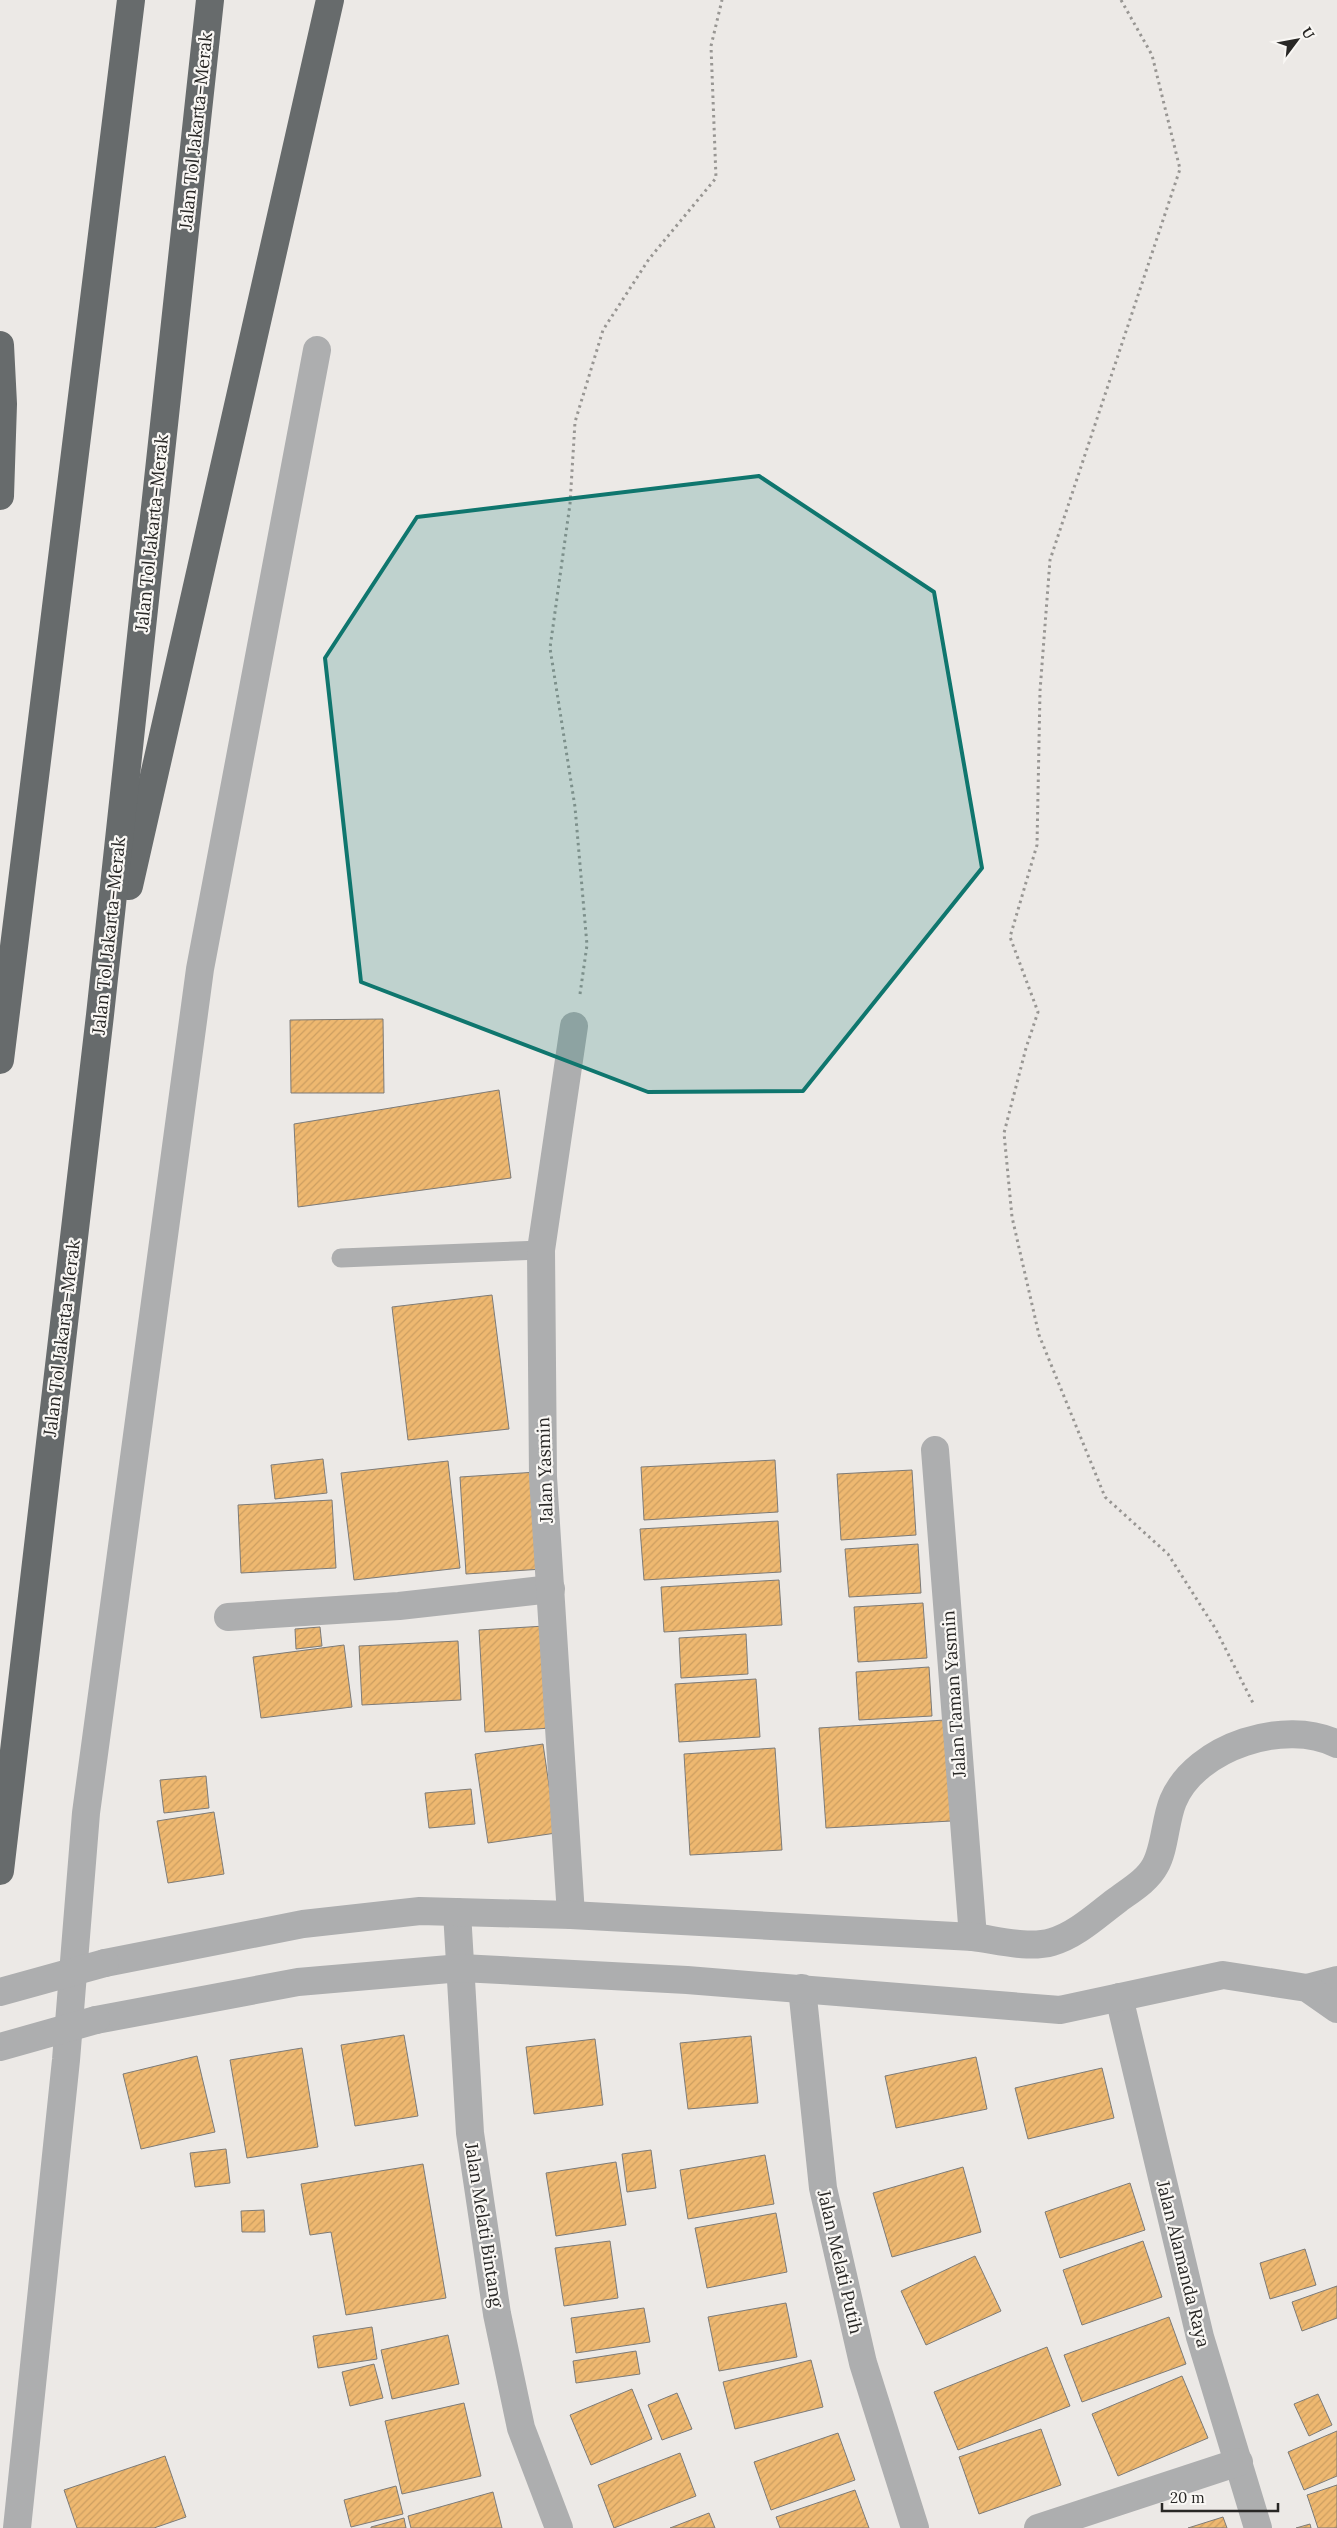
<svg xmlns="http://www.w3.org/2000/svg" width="1337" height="2528" font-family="Lora,serif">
<defs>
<pattern id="building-hatch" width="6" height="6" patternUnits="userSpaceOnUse" patternTransform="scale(1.25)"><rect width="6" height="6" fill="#eeb870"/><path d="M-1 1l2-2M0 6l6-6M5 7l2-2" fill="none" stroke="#cc9e61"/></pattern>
</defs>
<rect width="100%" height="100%" fill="#ece9e6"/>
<!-- building -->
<g fill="url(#building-hatch)" stroke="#7d7b78">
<polygon points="383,1019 384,1093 291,1093 290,1020"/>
<polygon points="499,1090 511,1178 298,1207 294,1124"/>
<polygon points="492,1295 509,1429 408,1440 392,1307"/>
<polygon points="323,1459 327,1493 275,1499 271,1465"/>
<polygon points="775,1460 778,1512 644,1520 641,1467"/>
<polygon points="448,1461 460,1568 354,1580 341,1473"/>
<polygon points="912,1470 916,1535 841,1540 837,1474"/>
<polygon points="537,1472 543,1569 466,1574 460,1477"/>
<polygon points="332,1500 336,1568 241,1573 238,1505"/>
<polygon points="778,1521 781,1572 644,1580 640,1529"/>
<polygon points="918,1544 921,1593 849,1597 845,1549"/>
<polygon points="779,1580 782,1625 664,1632 661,1587"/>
<polygon points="923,1603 927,1658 858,1662 854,1607"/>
<polygon points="545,1626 552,1728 485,1732 479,1630"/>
<polygon points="320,1627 322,1646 296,1649 295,1629"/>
<polygon points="746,1634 748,1674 681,1678 679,1638"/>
<polygon points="458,1641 461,1700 362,1705 359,1646"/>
<polygon points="344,1645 352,1707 261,1718 253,1657"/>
<polygon points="929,1667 932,1716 859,1720 856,1672"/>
<polygon points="756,1679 760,1737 679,1742 675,1684"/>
<polygon points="945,1720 951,1821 826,1828 819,1728"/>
<polygon points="543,1744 556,1833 488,1843 475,1754"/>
<polygon points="775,1748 782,1850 690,1855 684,1754"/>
<polygon points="206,1776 209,1808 164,1813 160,1780"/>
<polygon points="471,1789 475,1824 429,1828 425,1793"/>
<polygon points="214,1812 224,1874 168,1883 157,1821"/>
<polygon points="404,2035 418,2116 355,2126 341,2045"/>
<polygon points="751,2036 758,2103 688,2109 680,2043"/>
<polygon points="595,2039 603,2105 534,2114 526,2047"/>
<polygon points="302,2048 318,2147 247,2158 230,2060"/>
<polygon points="197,2056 215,2132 141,2149 123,2074"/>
<polygon points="976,2057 987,2109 896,2128 885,2076"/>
<polygon points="1102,2068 1114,2118 1028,2139 1015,2088"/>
<polygon points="226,2149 230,2183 195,2187 190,2153"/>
<polygon points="651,2150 656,2188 627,2192 622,2154"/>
<polygon points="765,2155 774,2204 688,2219 680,2170"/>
<polygon points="616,2162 626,2225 556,2236 546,2173"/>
<polygon points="423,2164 446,2298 346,2315 331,2232 310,2235 301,2184"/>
<polygon points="963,2167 981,2232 892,2257 873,2193"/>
<polygon points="1130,2183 1145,2230 1060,2258 1045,2212"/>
<polygon points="264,2210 265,2232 242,2232 241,2211"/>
<polygon points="776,2213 787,2272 707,2288 695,2228"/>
<polygon points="610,2241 618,2298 564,2306 555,2248"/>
<polygon points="1143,2241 1162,2297 1082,2325 1063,2270"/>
<polygon points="1305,2249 1316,2285 1270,2299 1260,2263"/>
<polygon points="975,2256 1001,2311 926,2345 901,2291"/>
<polygon points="1337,2286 1337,2318 1302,2331 1292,2302"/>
<polygon points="786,2303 797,2357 719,2371 708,2317"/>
<polygon points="644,2308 650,2342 576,2353 571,2318"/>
<polygon points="1169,2317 1186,2364 1082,2402 1064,2355"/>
<polygon points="372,2327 377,2359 318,2368 313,2336"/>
<polygon points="448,2335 459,2384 392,2399 381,2350"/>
<polygon points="1047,2347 1070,2406 958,2450 934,2392"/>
<polygon points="636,2351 640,2374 576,2383 573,2361"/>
<polygon points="811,2360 823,2407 735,2429 723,2382"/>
<polygon points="374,2364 383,2398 350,2406 342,2372"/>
<polygon points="1182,2376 1208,2438 1118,2476 1092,2414"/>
<polygon points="632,2389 652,2439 591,2465 570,2415"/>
<polygon points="677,2393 692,2429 662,2440 648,2405"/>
<polygon points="1318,2394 1332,2425 1309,2436 1294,2404"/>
<polygon points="464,2403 481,2476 402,2494 385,2421"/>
<polygon points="1041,2429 1061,2485 979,2514 959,2457"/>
<polygon points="1337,2431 1337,2476 1304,2490 1288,2452"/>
<polygon points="838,2433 855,2480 771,2510 754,2462"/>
<polygon points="680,2453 696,2496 614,2528 598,2485"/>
<polygon points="165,2456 186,2517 154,2528 77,2528 64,2490"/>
<polygon points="1337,2485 1337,2528 1318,2528 1307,2495"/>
<polygon points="396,2486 403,2514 351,2527 344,2500"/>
<polygon points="855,2490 869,2528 780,2528 776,2517"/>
<polygon points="493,2492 502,2528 411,2528 408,2516"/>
<polygon points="709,2513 715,2528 670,2528"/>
<polygon points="1223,2517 1227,2528 1188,2528"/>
<polygon points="404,2518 406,2528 371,2528 371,2527"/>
<polygon points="1310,2524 1311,2528 1296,2528"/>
</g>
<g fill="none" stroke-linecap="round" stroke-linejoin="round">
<!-- path -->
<g stroke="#989693" stroke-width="3" stroke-dasharray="2.5 4" stroke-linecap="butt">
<polyline points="1121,0 1152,55 1180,169 1050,560 1040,691 1037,845 1010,937 1038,1012 1026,1048 1004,1133 1012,1217 1039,1335 1105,1497 1168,1554 1215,1628 1254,1705"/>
<polyline points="580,994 587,945 575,807 550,648 570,504 575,422 603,330 649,259 716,178 711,46 722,0"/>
</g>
<!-- service -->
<polyline stroke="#adaeaf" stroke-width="19" points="341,1258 541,1250"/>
<!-- minor -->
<g stroke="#adaeaf" stroke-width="28">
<polyline points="935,1450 973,1937"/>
<polyline points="228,1617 399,1606 551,1589"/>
<polyline points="457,1912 470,2133 497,2314 521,2428 559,2528"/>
<polyline points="571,1915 543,1477 541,1250 574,1026"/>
<path d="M105 1963 303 1924 420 1911 571 1915 973 1937C997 1940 1028 1949 1052 1942 1076 1935 1096 1916 1116 1901 1129 1891 1147 1881 1155 1866 1165 1849 1165 1820 1173 1801 1196 1746 1286 1718 1337 1744"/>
<polyline points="802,1988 823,2188 863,2363 915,2528"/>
<polyline points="1307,1988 1337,1980"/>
<polyline points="1119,1997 1200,2337 1258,2528"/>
<polyline points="96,2020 298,1982 461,1968 687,1980 1060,2010 1223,1975 1307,1988 1337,2009"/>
<polyline points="17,2528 66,2060 86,1813 200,969 317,350"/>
<polyline points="1038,2528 1239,2462"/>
</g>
<!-- motorway -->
<g stroke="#676b6c" stroke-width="28">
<polyline points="0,345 3,404 0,496"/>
<polyline points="129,886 330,0"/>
<polyline points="0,1060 131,0"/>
<polyline points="0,1871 100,1015 210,0"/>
</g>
<!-- minor-bridge -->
<g stroke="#adaeaf" stroke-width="28">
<polyline points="0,1992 105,1963"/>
<polyline points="0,2047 96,2020"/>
</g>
</g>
<!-- marked area -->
<path fill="#0f766e" fill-opacity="0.2" stroke="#0f766e" stroke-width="4" stroke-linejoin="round" d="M759 476 934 592 982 868 803 1091 648 1092 361 982 325 658 417 517Z"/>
<g text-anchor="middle" stroke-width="4.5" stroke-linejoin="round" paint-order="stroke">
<!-- street labels -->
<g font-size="18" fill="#282725" stroke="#f9f7f4">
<text transform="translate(196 131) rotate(-84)" y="6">Jalan Tol Jakarta–Merak</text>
<text transform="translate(152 533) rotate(-84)" y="6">Jalan Tol Jakarta–Merak</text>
<text transform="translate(109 936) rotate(-84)" y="6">Jalan Tol Jakarta–Merak</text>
<text transform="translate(62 1338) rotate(-83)" y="6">Jalan Tol Jakarta–Merak</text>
<text transform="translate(545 1470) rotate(-92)" y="6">Jalan Yasmin</text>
<text transform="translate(954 1694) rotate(-94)" y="6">Jalan Taman Yasmin</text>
<text transform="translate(484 2225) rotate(81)" y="6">Jalan Melati Bintang</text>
<text transform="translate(840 2262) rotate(77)" y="6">Jalan Melati Putih</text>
<text transform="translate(1183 2264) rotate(76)" y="6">Jalan Alamanda Raya</text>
</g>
</g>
<!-- north arrow -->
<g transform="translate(1297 40) rotate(58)" stroke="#f9f7f4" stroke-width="4" paint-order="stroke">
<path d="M0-4L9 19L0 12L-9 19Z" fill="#282725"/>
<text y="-8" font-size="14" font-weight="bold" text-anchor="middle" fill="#282725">U</text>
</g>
<!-- scale -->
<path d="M1162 2503v8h116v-8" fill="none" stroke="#282725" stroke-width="2.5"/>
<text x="1170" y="2503" font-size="15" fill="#282725" stroke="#f9f7f4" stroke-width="4" paint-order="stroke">20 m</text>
</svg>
